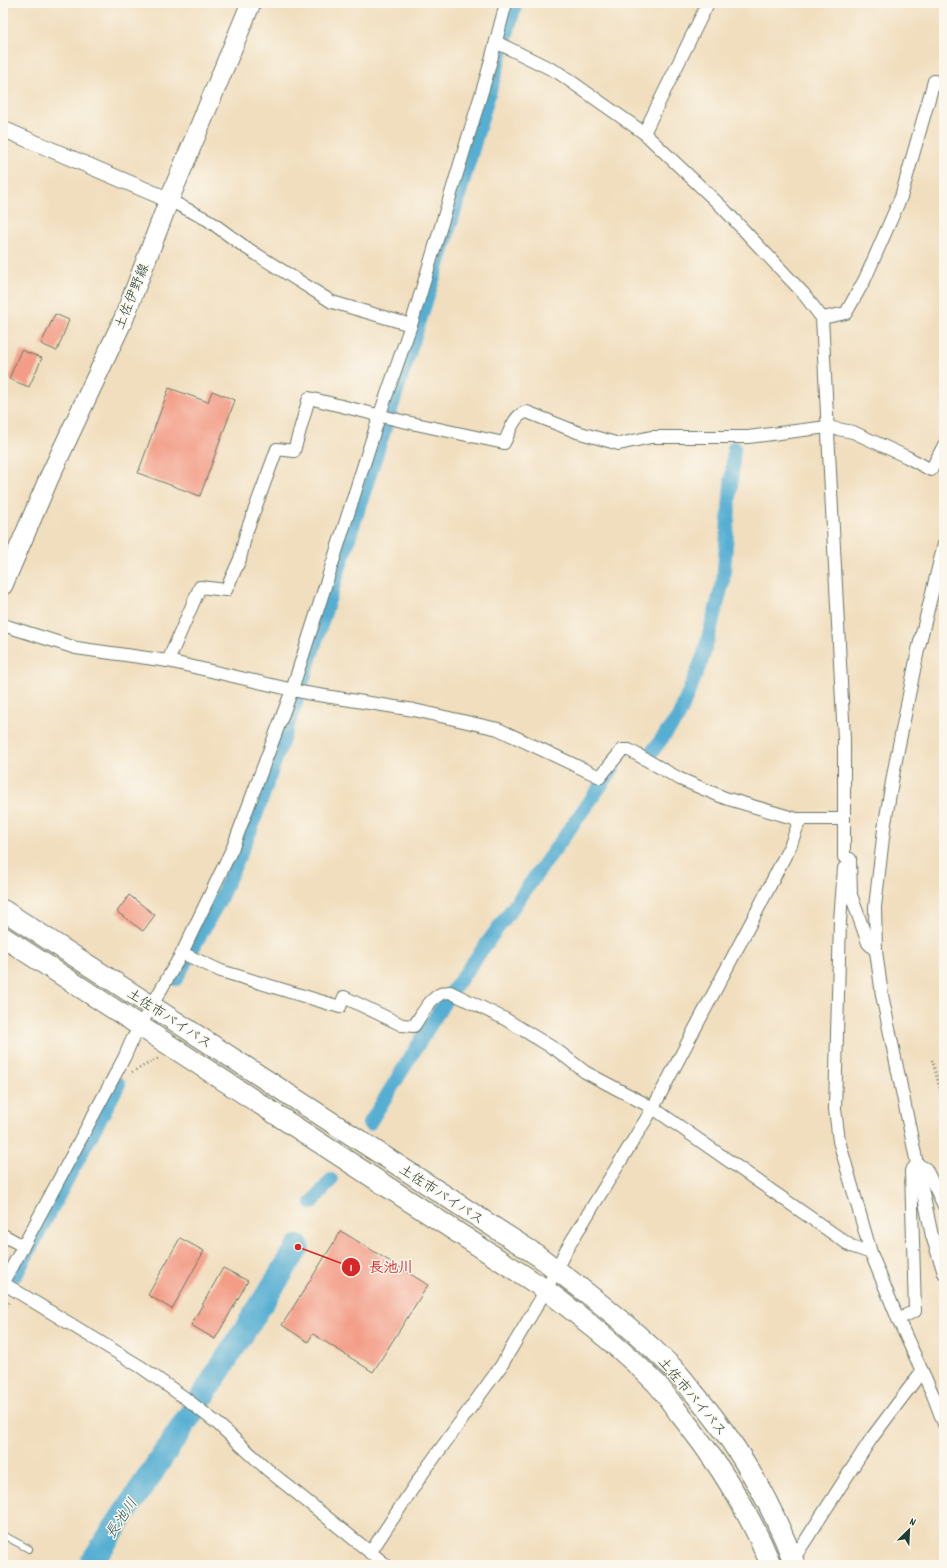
<svg xmlns="http://www.w3.org/2000/svg" width="947" height="1568" font-family="Dekko,'Klee One',sans-serif">
<rect width="100%" height="100%" fill="#fbf7ec"/>
<filter id="ink" filterUnits="userSpaceOnUse"><feTurbulence type="fractalNoise" baseFrequency=".025" numOctaves="2"/><feDisplacementMap in="SourceGraphic" scale="8" xChannelSelector="R" yChannelSelector="G"/><feConvolveMatrix kernelMatrix="1 2 1 2 8 2 1 2 1" color-interpolation-filters="sRGB"/></filter>
<filter id="wash" filterUnits="userSpaceOnUse"><feTurbulence type="fractalNoise" baseFrequency=".012" numOctaves="4" result="noise"/><feDisplacementMap in="SourceGraphic" scale="16" xChannelSelector="R" yChannelSelector="G"/><feGaussianBlur stdDeviation="0.9" result="paint"/><feColorMatrix in="noise" values="0 0 0 0 0 0 0 0 0 0 0 0 0 0 0 0 0 1.4 0 .05"/><feComposite in="paint" operator="in"/></filter>
<g filter="url(#wash)">
<rect width="100%" height="100%" fill="#f1debe"/>
<g fill="none" stroke-linecap="round" stroke-linejoin="round">
<!-- canal -->
<g stroke="#56afd3" stroke-width="14">
<polyline points="648,757 679,716 703,657 723,582 734,448"/>
<polyline points="176,979 219,901 251,830 295,705 445,243 516,3"/>
<polyline points="453,990 613,769"/>
<polyline points="369,1124 449,995"/>
<polyline points="312,1203 331,1180"/>
<polyline points="16,1275 119,1084"/>
</g>
<!-- river -->
<g stroke="#56afd3" stroke-width="24">
<polyline points="200,1400 298,1247"/>
<polyline points="90,1565 192,1412"/>
</g>
</g>
<g id="blocks">
<!-- building -->
<g fill="#f39d87">
<polygon points="55,314 69,320 57,351 41,344"/>
<polygon points="21,350 42,358 29,387 9,379"/>
<polygon points="169,388 208,402 212,391 235,400 200,496 138,473"/>
<polygon points="129,895 155,915 143,931 117,912"/>
<polygon points="341,1231 428,1285 373,1372 313,1334 308,1342 282,1325"/>
<polygon points="180,1238 204,1251 172,1309 148,1295"/>
<polygon points="223,1268 248,1281 215,1339 191,1325"/>
</g>
</g>
</g>
<g filter="url(#ink)">
<use href="#blocks" fill-opacity="0" stroke="#687564" stroke-width="1"/>
<g fill="none" stroke-linecap="round" stroke-linejoin="round">
<!-- service casing -->
<g stroke="#687564" stroke-width="8">
<polyline id="service" points="3,1535 29,1549"/>
</g>
<!-- minor casing -->
<g stroke="#687564" stroke-width="14">
<g id="minor">
<polyline points="496,42 559,73 644,133 722,207 803,293 822,318 844,739 844,857 850,859 851,895 868,943 876,951"/>
<polyline points="644,133 708,3"/>
<polyline points="169,200 208,220 245,247 332,302 411,325"/>
<polyline points="822,318 846,313 865,279 901,197 934,81 944,87"/>
<polyline points="944,544 918,650 894,770 884,829 875,907 876,951 882,995 932,1236 944,1273"/>
<polyline points="3,625 76,648 168,661 306,693 414,710 498,729 600,777 622,750 629,750 680,779 725,798 800,820"/>
<path d="M168 661 200 587 226 590 240 559 246 533 277 449 294 451 309 398 402 421 504 443C510 432 514 414 527 412L577 432 619 444 651 437H748L827 427 853 432 907 457 931 470 944 445"/>
<polyline points="844,868 840,921 835,1109 839,1141 871,1253 898,1319 933,1395 944,1424"/>
<path d="M182 953 221 971 340 1007 344 997 402 1025 414 1026C422 1014 433 991 450 992L505 1019 558 1051 585 1072 653 1108 851 1246 871 1253"/>
<polyline points="3,1235 23,1246"/>
<polyline points="3,1283 141,1367 185,1398 218,1424 268,1470 386,1565"/>
<polyline points="3,1284 124,1058 132,1040 182,953 233,847 292,690 380,414 411,325 487,75 506,3"/>
<polyline points="898,1319 915,1311 911,1171 917,1164 926,1169 944,1206"/>
<polyline points="370,1553 423,1473 501,1366 546,1290 566,1250 653,1108 757,911 791,844 800,819 844,819"/>
<polyline points="791,1563 871,1439 922,1371"/>
</g>
</g>
<!-- tertiary casing -->
<g stroke="#687564" stroke-width="17">
<polyline id="tertiary" points="3,129 169,200"/>
</g>
<!-- primary casing -->
<g stroke="#687564" stroke-width="21">
<polyline id="primary" points="3,585 49,478 124,318 169,200 251,3"/>
</g>
<!-- trunk casing -->
<g stroke="#687564" stroke-width="22">
<g id="trunk">
<path d="M3 910 537 1255C582 1289 627 1323 668 1363 678 1372 686 1383 694 1393 738 1444 771 1502 795 1565"/>
<path d="M3 937 546 1290C584 1319 622 1349 656 1383 665 1393 673 1406 682 1417 718 1462 749 1511 771 1565"/>
</g>
</g>
<!-- path -->
<g stroke="#687564" stroke-width="2.5" stroke-dasharray="1 3" stroke-linecap="butt">
<polyline points="932,1060 944,1103"/>
<polyline points="132,1072 159,1058"/>
<polyline points="3,1314 10,1300"/>
</g>
<!-- service -->
<use href="#service" stroke="#fff" stroke-width="6"/>
<!-- minor -->
<use href="#minor" stroke="#fff" stroke-width="12"/>
<!-- tertiary -->
<use href="#tertiary" stroke="#fff" stroke-width="15"/>
<!-- primary -->
<use href="#primary" stroke="#fff" stroke-width="19"/>
<!-- trunk -->
<use href="#trunk" stroke="#fff" stroke-width="20"/>
</g>
</g>
<g text-anchor="middle" stroke-width="3" stroke-linejoin="round" paint-order="stroke">
<!-- street labels -->
<g font-size="14" fill="#1f3d34" stroke="#fbf7ec">
<text transform="translate(131 296) rotate(-68)" y="5">土佐伊野線</text>
<text transform="translate(170 1018) rotate(33)" y="5">土佐市バイパス</text>
<text transform="translate(442 1194) rotate(33)" y="5">土佐市バイパス</text>
<text transform="translate(693 1396) rotate(50)" y="5">土佐市バイパス</text>
</g>
<!-- water labels -->
<g font-size="15" font-style="italic" fill="#305f64" stroke="#fbf7ec">
<text transform="translate(121 1518) rotate(-56)" y="5">長池川</text>
</g>
</g>
<!-- callouts -->
<path fill="none" stroke="#d62828" stroke-width="1.5" d="M298 1247L351 1267"/>
<g fill="#d62828" stroke="#fbf7ec" stroke-width="1.5">
<circle cx="298" cy="1247" r="4"/>
<circle cx="351" cy="1267" r="10"/>
</g>
<g font-size="12" text-anchor="middle" font-weight="bold" fill="#fff">
<text x="351" y="1271">1</text>
</g>
<g font-size="15" text-anchor="middle" font-weight="bold" fill="#d62828" stroke="#fbf7ec" stroke-width="3" stroke-linejoin="round" paint-order="stroke">
<text x="391" y="1272">長池川</text>
</g>
<!-- margin -->
<rect width="947" height="1568" fill="none" stroke="#fbf7ec" stroke-width="16"/>
<!-- north arrow -->
<g transform="translate(909 1530) rotate(24)" stroke="#fbf7ec" stroke-width="3" paint-order="stroke">
<path d="M0-3L7 15L0 10L-7 15Z" fill="#1f3d34"/>
<text y="-6" font-size="11" font-weight="bold" text-anchor="middle" fill="#1f3d34">N</text>
</g>
</svg>
